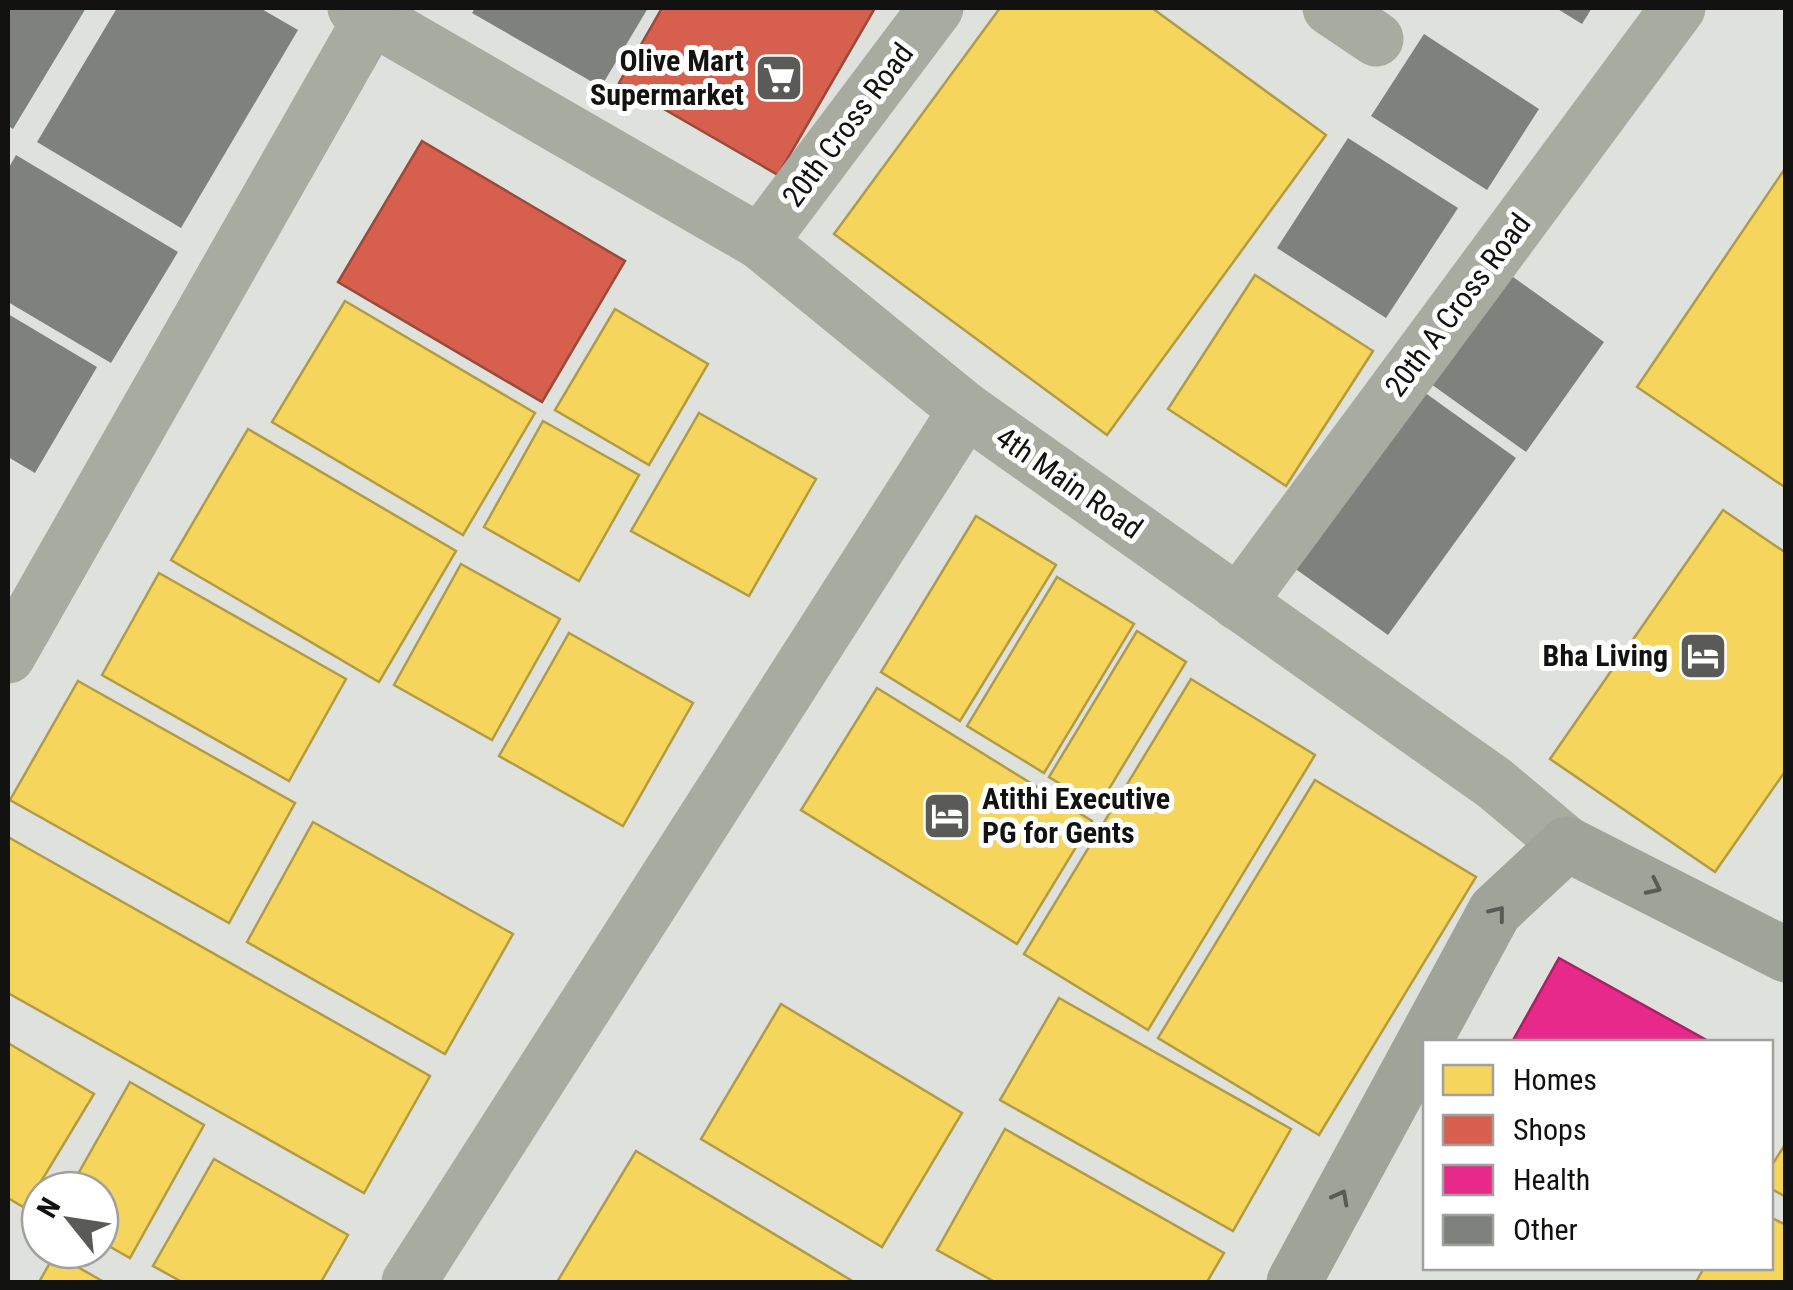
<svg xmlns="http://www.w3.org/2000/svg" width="1793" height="1290" font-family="'Roboto Condensed',sans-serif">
<rect width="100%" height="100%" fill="#dfe2dc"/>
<!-- homes -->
<g fill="#f6d55c" stroke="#b29b45" stroke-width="2.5">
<polygon points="1000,8 1152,8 1326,135 1107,435 834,234"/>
<polygon points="1786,167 1786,488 1637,387"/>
<polygon points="1255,275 1373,351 1286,486 1168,409"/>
<polygon points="345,301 535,413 463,535 272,422"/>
<polygon points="615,309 708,364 649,465 555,410"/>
<polygon points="699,413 816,479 749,596 631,531"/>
<polygon points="543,421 639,475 579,581 484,527"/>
<polygon points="248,429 456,551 379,682 171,560"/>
<polygon points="1723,510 1786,553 1786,770 1715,872 1550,759"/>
<polygon points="976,516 1056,565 960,721 881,672"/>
<polygon points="461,564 560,619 492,740 394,685"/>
<polygon points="159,573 346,679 289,781 102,675"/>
<polygon points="1057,577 1134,624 1044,773 967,726"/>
<polygon points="1137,631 1186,662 1098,807 1049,777"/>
<polygon points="569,633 693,703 623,826 499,756"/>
<polygon points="1191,679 1315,755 1148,1030 1024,954"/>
<polygon points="78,681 295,803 229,923 10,800"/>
<polygon points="877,688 1092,821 1017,944 801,810"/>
<polygon points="1315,780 1476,877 1319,1135 1158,1038"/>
<polygon points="313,822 513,934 445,1054 247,942"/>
<polygon points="8,837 430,1076 364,1193 8,993"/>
<polygon points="1059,998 1291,1129 1233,1231 1000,1100"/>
<polygon points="781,1004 962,1113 882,1247 701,1139"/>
<polygon points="8,1043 94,1094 25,1208 8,1198"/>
<polygon points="130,1082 204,1125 130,1258 100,1241 100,1190 69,1190"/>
<polygon points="1005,1129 1224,1253 1207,1282 995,1282 937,1250"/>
<polygon points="1786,1143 1786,1197 1770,1188 1770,1168"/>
<polygon points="636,1151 854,1282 557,1282"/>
<polygon points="214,1159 348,1235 321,1282 182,1282 153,1266"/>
<polygon points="1770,1217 1786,1225 1786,1282 1696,1282 1704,1268 1770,1268"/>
<polygon points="55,1254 104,1282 39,1282"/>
</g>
<!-- shops -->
<g fill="#d6604d" stroke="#9b493b" stroke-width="2.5">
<polygon points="662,8 875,8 778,175 619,83"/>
<polygon points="422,141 625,261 542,402 338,282"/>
</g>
<!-- health -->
<polygon fill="#e7298a" stroke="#a72265" stroke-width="2.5" points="1559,958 1710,1042 1512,1042"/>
<!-- building -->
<g fill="#7f817d">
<polygon points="8,8 86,8 13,129 8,126"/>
<polygon points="117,8 260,8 298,30 181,228 37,142"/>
<polygon points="475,8 648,8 601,87 472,13"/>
<polygon points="1556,8 1592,8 1582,24"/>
<polygon points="1424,34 1539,109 1487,190 1371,116"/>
<polygon points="1348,138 1458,208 1386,318 1277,248"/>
<polygon points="16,155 178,252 111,363 8,302 8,169"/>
<polygon points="1502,269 1604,342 1526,452 1424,379"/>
<polygon points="8,314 97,367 35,473 8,457"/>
<polygon points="1417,387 1516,458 1388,635 1290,565"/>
</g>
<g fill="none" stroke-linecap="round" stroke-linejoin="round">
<!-- minor -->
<g stroke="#a7aba0" stroke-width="55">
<polyline points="355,8 760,242 966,410 1494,783 1567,844"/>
<polyline points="1330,8 1376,39"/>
<polyline points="760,242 936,8"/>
<polyline points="1238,603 1678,8"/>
<polyline points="8,656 371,18"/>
<polyline points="409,1282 966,410"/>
</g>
<!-- major -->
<polyline stroke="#9ea598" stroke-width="55" points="1294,1282 1495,911 1567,844 1786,955"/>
</g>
<!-- one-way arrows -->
<defs><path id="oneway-chevron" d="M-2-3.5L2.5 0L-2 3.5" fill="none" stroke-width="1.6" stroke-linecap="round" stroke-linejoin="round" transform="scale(2.5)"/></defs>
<g stroke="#585c54">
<use href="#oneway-chevron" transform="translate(1654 887) rotate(26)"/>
<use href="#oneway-chevron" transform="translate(1498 913) rotate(-52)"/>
<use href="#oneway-chevron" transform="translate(1341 1197) rotate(-62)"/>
</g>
<!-- icons -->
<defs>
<g id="supermarket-square" transform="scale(2.5)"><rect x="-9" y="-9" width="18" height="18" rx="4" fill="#5a5b57" stroke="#fff"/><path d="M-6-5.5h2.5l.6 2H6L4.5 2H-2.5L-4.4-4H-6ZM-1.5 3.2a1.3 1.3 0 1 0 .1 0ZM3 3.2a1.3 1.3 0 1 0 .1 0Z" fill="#fff"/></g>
<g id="hotel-square" transform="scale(2.5)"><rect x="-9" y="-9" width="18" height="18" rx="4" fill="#5a5b57" stroke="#fff"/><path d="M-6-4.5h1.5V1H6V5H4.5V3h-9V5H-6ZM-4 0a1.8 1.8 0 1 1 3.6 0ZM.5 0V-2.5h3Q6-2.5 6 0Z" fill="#fff"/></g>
</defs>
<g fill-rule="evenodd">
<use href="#supermarket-square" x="779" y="78"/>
<use href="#hotel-square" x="1703" y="656"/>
<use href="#hotel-square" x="947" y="816"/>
</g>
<g text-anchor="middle" stroke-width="10" stroke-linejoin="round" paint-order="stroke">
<!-- poi labels -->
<g font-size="30" font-weight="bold" fill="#121310" stroke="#fff" text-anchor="end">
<text x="744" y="71">Olive Mart<tspan x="744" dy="34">Supermarket</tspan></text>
<text x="1668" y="666">Bha Living</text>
<text x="982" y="809" text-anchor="start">Atithi Executive<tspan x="982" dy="34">PG for Gents</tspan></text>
</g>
<!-- street labels -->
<g font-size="30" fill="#121310" stroke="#fff">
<text transform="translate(848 125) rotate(-53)" y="10">20th Cross Road</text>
<text transform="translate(1458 305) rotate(-53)" y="10">20th A Cross Road</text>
<text transform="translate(1069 483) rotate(35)" y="10">4th Main Road</text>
</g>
</g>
<!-- border -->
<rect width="1793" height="1290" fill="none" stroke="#121310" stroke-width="20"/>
<!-- legend -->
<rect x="1423" y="1040" width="350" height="230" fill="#ffffff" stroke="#a0a19f" stroke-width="2.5"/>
<rect x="1443" y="1065" width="50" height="30" fill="#f6d55c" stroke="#a0a19f" stroke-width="2.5"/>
<text x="1513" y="1090" font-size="30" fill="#121310">Homes</text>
<rect x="1443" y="1115" width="50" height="30" fill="#d6604d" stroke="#a0a19f" stroke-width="2.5"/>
<text x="1513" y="1140" font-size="30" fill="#121310">Shops</text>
<rect x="1443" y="1165" width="50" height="30" fill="#e7298a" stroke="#a0a19f" stroke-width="2.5"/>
<text x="1513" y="1190" font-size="30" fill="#121310">Health</text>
<rect x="1443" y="1215" width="50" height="30" fill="#7f817d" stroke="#a0a19f" stroke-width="2.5"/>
<text x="1513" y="1240" font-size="30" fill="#121310">Other</text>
<!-- north arrow -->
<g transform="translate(70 1220) rotate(300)"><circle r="48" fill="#ffffff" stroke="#a0a19f" stroke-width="2.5"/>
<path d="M0-8L18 38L0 25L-18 38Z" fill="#5a5b57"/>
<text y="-15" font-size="28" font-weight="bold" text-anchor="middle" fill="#121310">N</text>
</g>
</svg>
